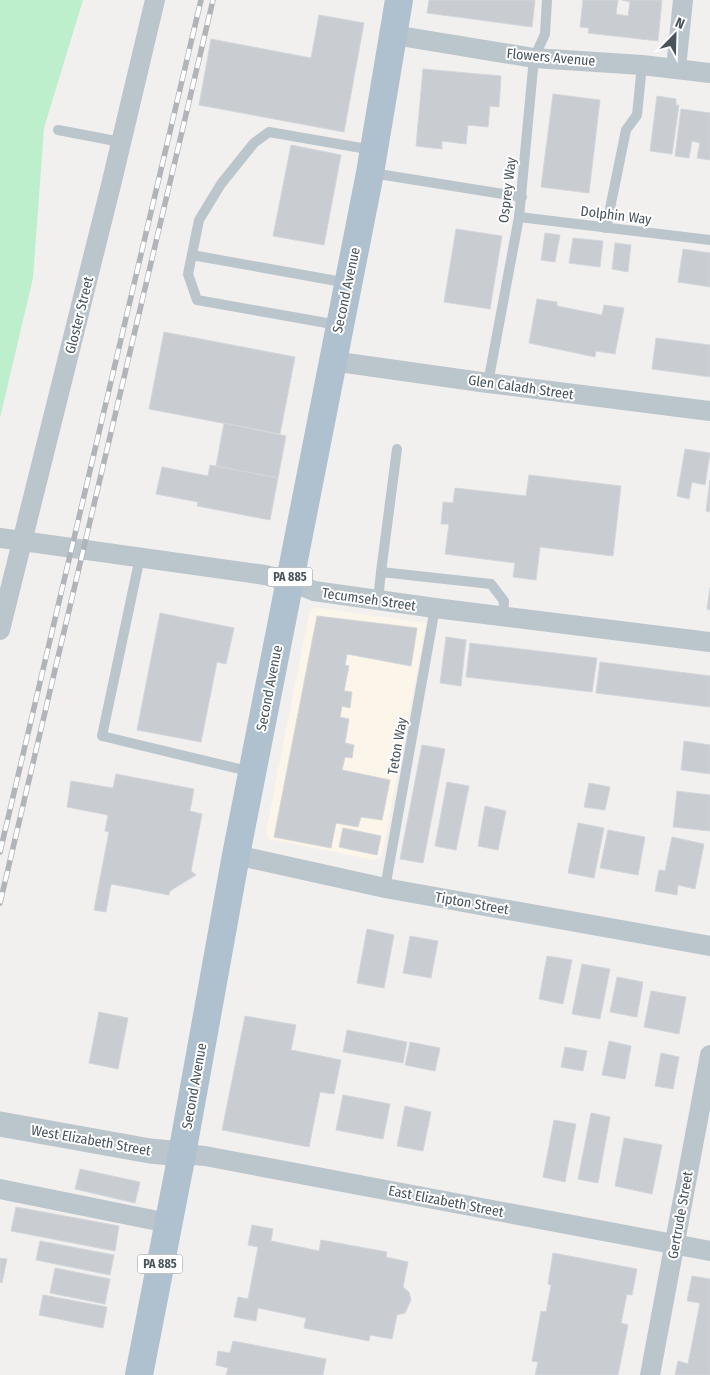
<svg xmlns="http://www.w3.org/2000/svg" width="710" height="1375" font-family="'Fira Sans Condensed',sans-serif">
<rect width="100%" height="100%" fill="#f2efef"/>
<!-- commercial -->
<polygon fill="#fcf5e9" points="314,607 426,623 382,856 374,860 269,839 266,832 309,614"/>
<!-- green -->
<polygon fill="#beefcd" points="0,0 83,0 44,128 33,278 0,418"/>
<!-- building -->
<g fill="#c9cdd2" stroke="#d3d6da">
<polygon points="429,0 535,0 532,27 427,13"/>
<polygon points="583,0 618,0 616,14 628,16 630,2 622,0 662,0 658,41 588,33 589,28 580,27"/>
<polygon points="319,15 364,23 344,132 199,105 211,39 311,58"/>
<polygon points="423,69 501,76 499,107 490,106 488,127 468,125 466,144 442,141 442,149 416,146"/>
<polygon points="553,94 600,100 589,193 541,187"/>
<polygon points="657,96 676,99 676,105 679,105 672,154 650,151"/>
<polygon points="681,109 710,113 710,160 697,158 700,143 692,141 689,158 675,156"/>
<polygon points="291,145 341,155 324,245 273,236"/>
<polygon points="456,229 502,236 490,309 444,302"/>
<polygon points="545,233 560,235 555,262 541,260"/>
<polygon points="573,238 603,241 600,267 569,263"/>
<polygon points="615,243 631,245 628,272 612,269"/>
<polygon points="683,249 710,253 710,287 678,282"/>
<polygon points="537,299 557,302 557,306 602,315 604,305 624,308 615,354 596,351 595,357 529,343"/>
<polygon points="164,332 295,357 280,434 149,409"/>
<polygon points="656,338 710,345 710,377 652,369"/>
<polygon points="224,423 286,436 278,478 216,466"/>
<polygon points="685,449 710,453 705,485 692,482 689,499 677,496"/>
<polygon points="210,465 278,478 270,520 197,506 198,502 156,494 162,467 208,476"/>
<polygon points="529,475 621,486 613,556 540,547 536,580 513,577 515,563 445,554 449,524 441,524 443,502 453,503 455,488 526,496"/>
<polygon points="710,480 710,512 706,511"/>
<polygon points="710,587 710,610 707,609"/>
<polygon points="160,613 234,628 226,664 217,662 201,742 137,730"/>
<polygon points="317,616 417,628 411,666 347,654 345,665 349,666 344,691 352,692 350,708 342,706 340,717 349,719 345,743 354,745 352,758 345,757 342,770 390,780 382,820 361,817 358,827 336,823 331,848 274,837"/>
<polygon points="446,637 466,640 461,686 440,683"/>
<polygon points="470,643 597,658 592,692 466,677"/>
<polygon points="600,662 710,676 710,707 596,693"/>
<polygon points="684,741 710,745 710,774 681,770"/>
<polygon points="422,745 445,749 423,863 400,859"/>
<polygon points="116,774 194,789 190,811 202,814 191,871 196,875 170,891 169,895 111,884 106,912 94,910 109,832 105,831 108,815 67,807 71,781 113,788"/>
<polygon points="447,782 469,786 456,850 435,846"/>
<polygon points="589,783 610,787 605,810 584,807"/>
<polygon points="677,791 710,795 710,831 673,827"/>
<polygon points="485,806 506,811 498,850 478,846"/>
<polygon points="578,823 604,828 594,878 568,873"/>
<polygon points="343,828 381,836 377,855 339,847"/>
<polygon points="608,830 645,837 638,875 600,868"/>
<polygon points="672,837 704,844 695,889 678,885 677,895 655,891 659,870 665,871"/>
<polygon points="367,929 394,935 384,988 357,983"/>
<polygon points="410,936 438,941 431,978 403,973"/>
<polygon points="547,956 572,960 563,1004 539,999"/>
<polygon points="582,964 610,969 600,1019 572,1014"/>
<polygon points="617,977 643,982 637,1017 610,1012"/>
<polygon points="651,991 686,997 679,1034 644,1027"/>
<polygon points="99,1012 128,1018 118,1069 89,1063"/>
<polygon points="245,1016 296,1025 291,1050 341,1060 334,1094 320,1092 309,1147 222,1130"/>
<polygon points="347,1030 407,1042 403,1063 343,1052"/>
<polygon points="609,1041 631,1046 625,1079 602,1075"/>
<polygon points="410,1042 440,1048 435,1071 405,1065"/>
<polygon points="565,1047 587,1051 583,1071 561,1067"/>
<polygon points="661,1053 679,1057 673,1089 655,1086"/>
<polygon points="343,1095 390,1104 383,1139 336,1130"/>
<polygon points="405,1106 431,1112 423,1151 397,1146"/>
<polygon points="591,1113 610,1117 598,1183 578,1179"/>
<polygon points="554,1120 576,1124 565,1182 543,1177"/>
<polygon points="624,1138 662,1145 652,1194 615,1186"/>
<polygon points="80,1169 140,1182 135,1203 75,1189"/>
<polygon points="16,1207 119,1226 115,1251 11,1231"/>
<polygon points="252,1225 273,1229 271,1241 319,1251 321,1240 387,1252 386,1257 408,1262 403,1287 409,1292 411,1300 405,1313 397,1315 392,1339 370,1335 369,1341 304,1328 306,1318 258,1308 256,1321 234,1317 238,1297 248,1299 258,1247 248,1245"/>
<polygon points="40,1241 114,1255 110,1275 36,1260"/>
<polygon points="553,1253 637,1269 632,1295 627,1294 621,1323 628,1325 618,1375 535,1375 538,1362 532,1361 541,1311 546,1312 551,1285 548,1284"/>
<polygon points="0,1258 7,1259 2,1283 0,1282"/>
<polygon points="55,1268 110,1279 105,1304 50,1293"/>
<polygon points="692,1276 710,1279 710,1375 675,1375 678,1361 688,1364 700,1303 687,1301"/>
<polygon points="43,1295 107,1307 103,1328 39,1315"/>
<polygon points="233,1341 326,1359 323,1375 226,1375 228,1368 216,1365 218,1351 230,1353"/>
</g>
<g fill="none" stroke-linecap="round" stroke-linejoin="round">
<!-- service -->
<g stroke="#bbc5cc" stroke-width="10">
<polyline points="58,130 121,142"/>
<polyline points="372,173 522,197"/>
<polyline points="519,217 710,240"/>
<polyline points="606,228 626,130 637,115 642,65"/>
<polyline points="192,255 348,283"/>
<polyline points="338,325 197,300 188,274 199,220 221,184 254,143 269,132 373,150"/>
<polyline points="488,383 519,217 534,58 545,34 547,0"/>
<polyline points="397,449 381,572 491,584 504,601 503,617"/>
<polyline points="140,557 102,736 252,772"/>
<polyline points="378,600 381,572"/>
<polyline points="385,888 435,608"/>
</g>
<!-- minor -->
<g stroke="#bbc5cc" stroke-width="20">
<polyline points="394,35 534,58 642,65 710,73"/>
<polyline points="676,68 683,0"/>
<polyline points="332,361 488,383 710,411"/>
<polyline points="0,538 265,575 289,581 314,591 435,608 710,642"/>
<polyline points="0,630 111,185 155,0"/>
<polyline points="236,855 385,888 710,946"/>
<polyline points="182,1154 205,1156 710,1251"/>
<polyline points="0,1189 168,1223"/>
<polyline points="650,1375 710,1055"/>
</g>
<!-- tertiary -->
<polyline stroke="#bbc5cc" stroke-width="25" points="0,1124 150,1151 182,1154"/>
<!-- primary -->
<polyline stroke="#afc1ce" stroke-width="28" points="139,1375 182,1154 236,855 370,173 399,0"/>
<!-- rail casing -->
<g stroke="#b1b5b9" stroke-width="5.5">
<g id="rail">
<polyline points="0,852 201,0"/>
<polyline points="0,903 213,0"/>
</g>
</g>
<!-- rail -->
<use href="#rail" stroke="#fff" stroke-width="4" stroke-dasharray="11" stroke-linecap="butt"/>
</g>
<g text-anchor="middle" stroke-width="4" stroke-linejoin="round" paint-order="stroke">
<!-- shield labels -->
<g fill="#fff" stroke="#7e878d" stroke-width="1">
<rect x="267.5" y="567.5" width="45" height="19" rx="4"/>
<rect x="137.5" y="1254.5" width="45" height="19" rx="4"/>
</g>
<g font-size="12" font-weight="bold" fill="#47545c">
<text x="290" y="581">PA 885</text>
<text x="160" y="1268">PA 885</text>
</g>
<!-- street labels -->
<g font-size="14" fill="#47545c" stroke="#fff">
<text transform="translate(551 57) rotate(5)" y="5">Flowers Avenue</text>
<text transform="translate(507 190) rotate(-83)" y="5">Osprey Way</text>
<text transform="translate(616 215) rotate(7)" y="5">Dolphin Way</text>
<text transform="translate(346 290) rotate(-78)" y="5">Second Avenue</text>
<text transform="translate(79 315) rotate(-76)" y="5">Gloster Street</text>
<text transform="translate(521 387) rotate(8)" y="5">Glen Caladh Street</text>
<text transform="translate(369 599) rotate(8)" y="5">Tecumseh Street</text>
<text transform="translate(269 688) rotate(-79)" y="5">Second Avenue</text>
<text transform="translate(397 746) rotate(-80)" y="5">Teton Way</text>
<text transform="translate(472 903) rotate(10)" y="5">Tipton Street</text>
<text transform="translate(194 1086) rotate(-80)" y="5">Second Avenue</text>
<text transform="translate(91 1140) rotate(10)" y="5">West Elizabeth Street</text>
<text transform="translate(446 1201) rotate(11)" y="5">East Elizabeth Street</text>
<text transform="translate(680 1215) rotate(-80)" y="5">Gertrude Street</text>
</g>
</g>
<!-- north arrow -->
<g transform="translate(675 35) rotate(23)" stroke="#ffffff" stroke-width="4" paint-order="stroke">
<path d="M0-4L9 19L0 12L-9 19Z" fill="#47545c"/>
<text y="-8" font-size="14" font-weight="bold" text-anchor="middle" fill="#47545c">N</text>
</g>
</svg>
